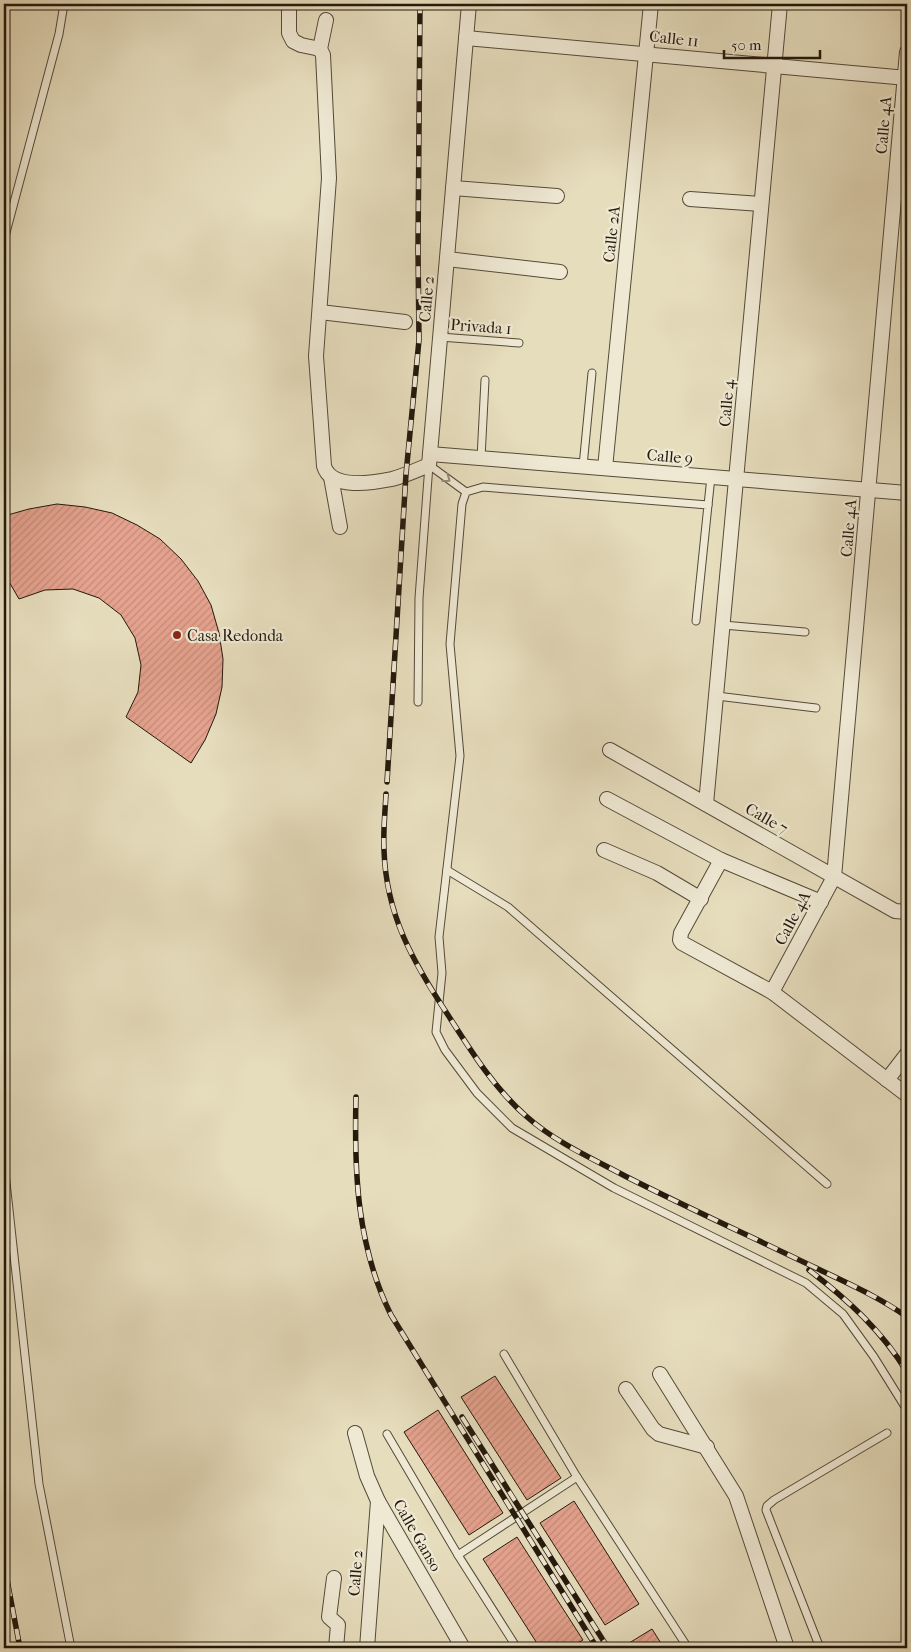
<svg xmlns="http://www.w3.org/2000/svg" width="911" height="1652" font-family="'IM FELL French Canon',serif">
<defs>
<pattern id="building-hatch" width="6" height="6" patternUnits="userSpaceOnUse" patternTransform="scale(1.25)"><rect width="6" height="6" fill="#e5a28e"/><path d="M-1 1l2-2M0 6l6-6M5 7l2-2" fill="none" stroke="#c48b79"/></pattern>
</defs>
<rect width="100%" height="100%" fill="#e6ddbd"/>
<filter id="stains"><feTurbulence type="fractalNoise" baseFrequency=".004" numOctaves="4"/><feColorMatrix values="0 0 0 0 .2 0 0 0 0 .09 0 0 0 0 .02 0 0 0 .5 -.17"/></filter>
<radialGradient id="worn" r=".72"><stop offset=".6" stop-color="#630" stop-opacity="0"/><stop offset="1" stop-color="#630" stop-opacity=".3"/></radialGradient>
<!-- building -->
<g fill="url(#building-hatch)" stroke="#23190d">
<polygon points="57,504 85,507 112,513 137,525 160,539 181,559 198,581 211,605 219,633 223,659 222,687 216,714 205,740 191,763 126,717 138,692 141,665 135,638 121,615 99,598 73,589 45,590 19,599 4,573 4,516 29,509"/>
<polygon points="495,1376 561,1478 527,1500 461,1397"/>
<polygon points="438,1410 503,1513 469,1535 404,1432"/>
<polygon points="574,1501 639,1604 605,1625 540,1523"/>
<polygon points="517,1537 583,1640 569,1648 540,1648 483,1559"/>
<polygon points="652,1629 664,1648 621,1648"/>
</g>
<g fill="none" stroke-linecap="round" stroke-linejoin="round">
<!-- service casing -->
<g stroke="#544a39" stroke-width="9">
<g id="service">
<polyline points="4,240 59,34 64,4"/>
<polyline points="440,337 519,343"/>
<polyline points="481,458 485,380"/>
<polyline points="429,465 466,492"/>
<polyline points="583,466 592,373"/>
<polyline points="708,505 711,477"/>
<polyline points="696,621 708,505 483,487 466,492 462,504 450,644 460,756 439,937 442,973 436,1032 445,1050 477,1093 512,1128 614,1188 806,1283 843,1314 874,1357 907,1410"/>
<polyline points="723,625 805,632"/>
<polyline points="717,696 816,708"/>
<polyline points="418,702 419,598 429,465"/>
<polyline points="447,870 508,907 827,1184"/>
<polyline points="4,1164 39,1484 71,1648"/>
<polyline points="504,1354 577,1477 688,1648"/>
<polyline points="387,1434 458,1555 517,1648"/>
<polyline points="458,1555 577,1477"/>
<polyline points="820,1648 766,1510 767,1506 774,1500 887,1433"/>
</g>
</g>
<!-- minor casing -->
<g stroke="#544a39" stroke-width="16">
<g id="minor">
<polyline points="289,4 289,33 293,41 301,45 320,49"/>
<path d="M326 20 320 49 323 55 329 178 316 356 324 466C331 490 372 483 392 479 404 476 417 470 429 465L469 4"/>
<polyline points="466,38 907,78"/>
<polyline points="453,188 557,196"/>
<polyline points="690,199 761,204"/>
<polyline points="447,259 560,272"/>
<polyline points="320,312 405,322"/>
<polyline points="430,454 907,493"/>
<polyline points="605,468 651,4"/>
<polyline points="331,477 340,527"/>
<polyline points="610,750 895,911 907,912"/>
<polyline points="607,799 721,860 821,902"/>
<polyline points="706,804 780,4"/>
<polyline points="604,850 657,873 701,899"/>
<polyline points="721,860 681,933 680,940 682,943 772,992 907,1095"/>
<polyline points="772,992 834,877 907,52"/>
<polyline points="887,1080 907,1054"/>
<polyline points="660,1374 736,1496 787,1648"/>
<polyline points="626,1389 653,1429 659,1434 707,1447"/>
<polyline points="355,1433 367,1476 378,1501 463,1648"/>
<polyline points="334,1578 329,1617 338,1625 336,1648"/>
<polyline points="367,1648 378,1501"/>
</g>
</g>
<!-- service -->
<use href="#service" stroke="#efe9d4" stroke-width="7"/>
<!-- minor -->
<use href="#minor" stroke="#efe9d4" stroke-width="14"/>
<!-- rail casing -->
<g stroke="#23190d" stroke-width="5.5">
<g id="rail">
<polyline points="387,782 406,474 419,340 418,249 420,4"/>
<path d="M386 794C385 813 383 832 384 850 386 915 413 962 448 1015 471 1051 494 1088 526 1116 555 1142 591 1158 625 1176 688 1208 752 1237 816 1268 847 1283 879 1297 907 1317"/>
<path d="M356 1097C354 1173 357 1246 391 1315L597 1648"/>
<path d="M809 1270C848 1300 881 1330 907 1372"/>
<polyline points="462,1417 608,1648"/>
<polyline points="4,1564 20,1648"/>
</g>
</g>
<!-- rail -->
<use href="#rail" stroke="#efe9d4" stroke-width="4" stroke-dasharray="11" stroke-linecap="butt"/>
</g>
<!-- one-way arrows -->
<defs><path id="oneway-chevron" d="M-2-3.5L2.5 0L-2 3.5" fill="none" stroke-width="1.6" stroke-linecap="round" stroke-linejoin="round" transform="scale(1.25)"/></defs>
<use stroke="#938b7a" href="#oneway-chevron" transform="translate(447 479) rotate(36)"/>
<!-- markers -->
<circle fill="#8f2418" stroke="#efe9d4" stroke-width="2" cx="177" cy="635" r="5"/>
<g text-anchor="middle" stroke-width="4.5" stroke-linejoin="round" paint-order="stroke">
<!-- street labels -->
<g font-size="16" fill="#23190d" stroke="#efe9d4">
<text transform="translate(674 38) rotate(6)" y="6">Calle 11</text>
<text transform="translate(883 125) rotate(-85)" y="6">Calle 4A</text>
<text transform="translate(611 234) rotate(-84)" y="6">Calle 2A</text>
<text transform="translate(426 299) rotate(-85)" y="6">Calle 2</text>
<text transform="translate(481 326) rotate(4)" y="6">Privada 1</text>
<text transform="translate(726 403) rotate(-85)" y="6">Calle 4</text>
<text transform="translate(670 456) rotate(5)" y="6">Calle 9</text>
<text transform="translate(848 528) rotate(-85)" y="6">Calle 4A</text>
<text transform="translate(767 818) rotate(30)" y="6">Calle 7</text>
<text transform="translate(792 918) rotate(-62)" y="6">Calle 4A</text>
<text transform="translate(418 1535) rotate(60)" y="6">Calle Ganso</text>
<text transform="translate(355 1573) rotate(-86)" y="6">Calle 2</text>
</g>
<!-- poi labels -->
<g font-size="16" fill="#23190d" stroke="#efe9d4" text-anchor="start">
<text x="187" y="641">Casa Redonda</text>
</g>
</g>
<!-- margin -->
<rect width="911" height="1652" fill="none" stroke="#e6ddbd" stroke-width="20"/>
<rect x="5" y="5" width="901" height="1642" fill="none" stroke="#23190d" stroke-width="2.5"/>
<rect x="10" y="10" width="891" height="1632" fill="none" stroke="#23190d"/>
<!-- scale -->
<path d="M724 50v8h96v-8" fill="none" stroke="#23190d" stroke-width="2.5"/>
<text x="731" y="50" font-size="15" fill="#23190d" stroke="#efe9d4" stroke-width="4" paint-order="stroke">50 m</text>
<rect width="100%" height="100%" filter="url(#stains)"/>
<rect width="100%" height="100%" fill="url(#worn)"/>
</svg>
